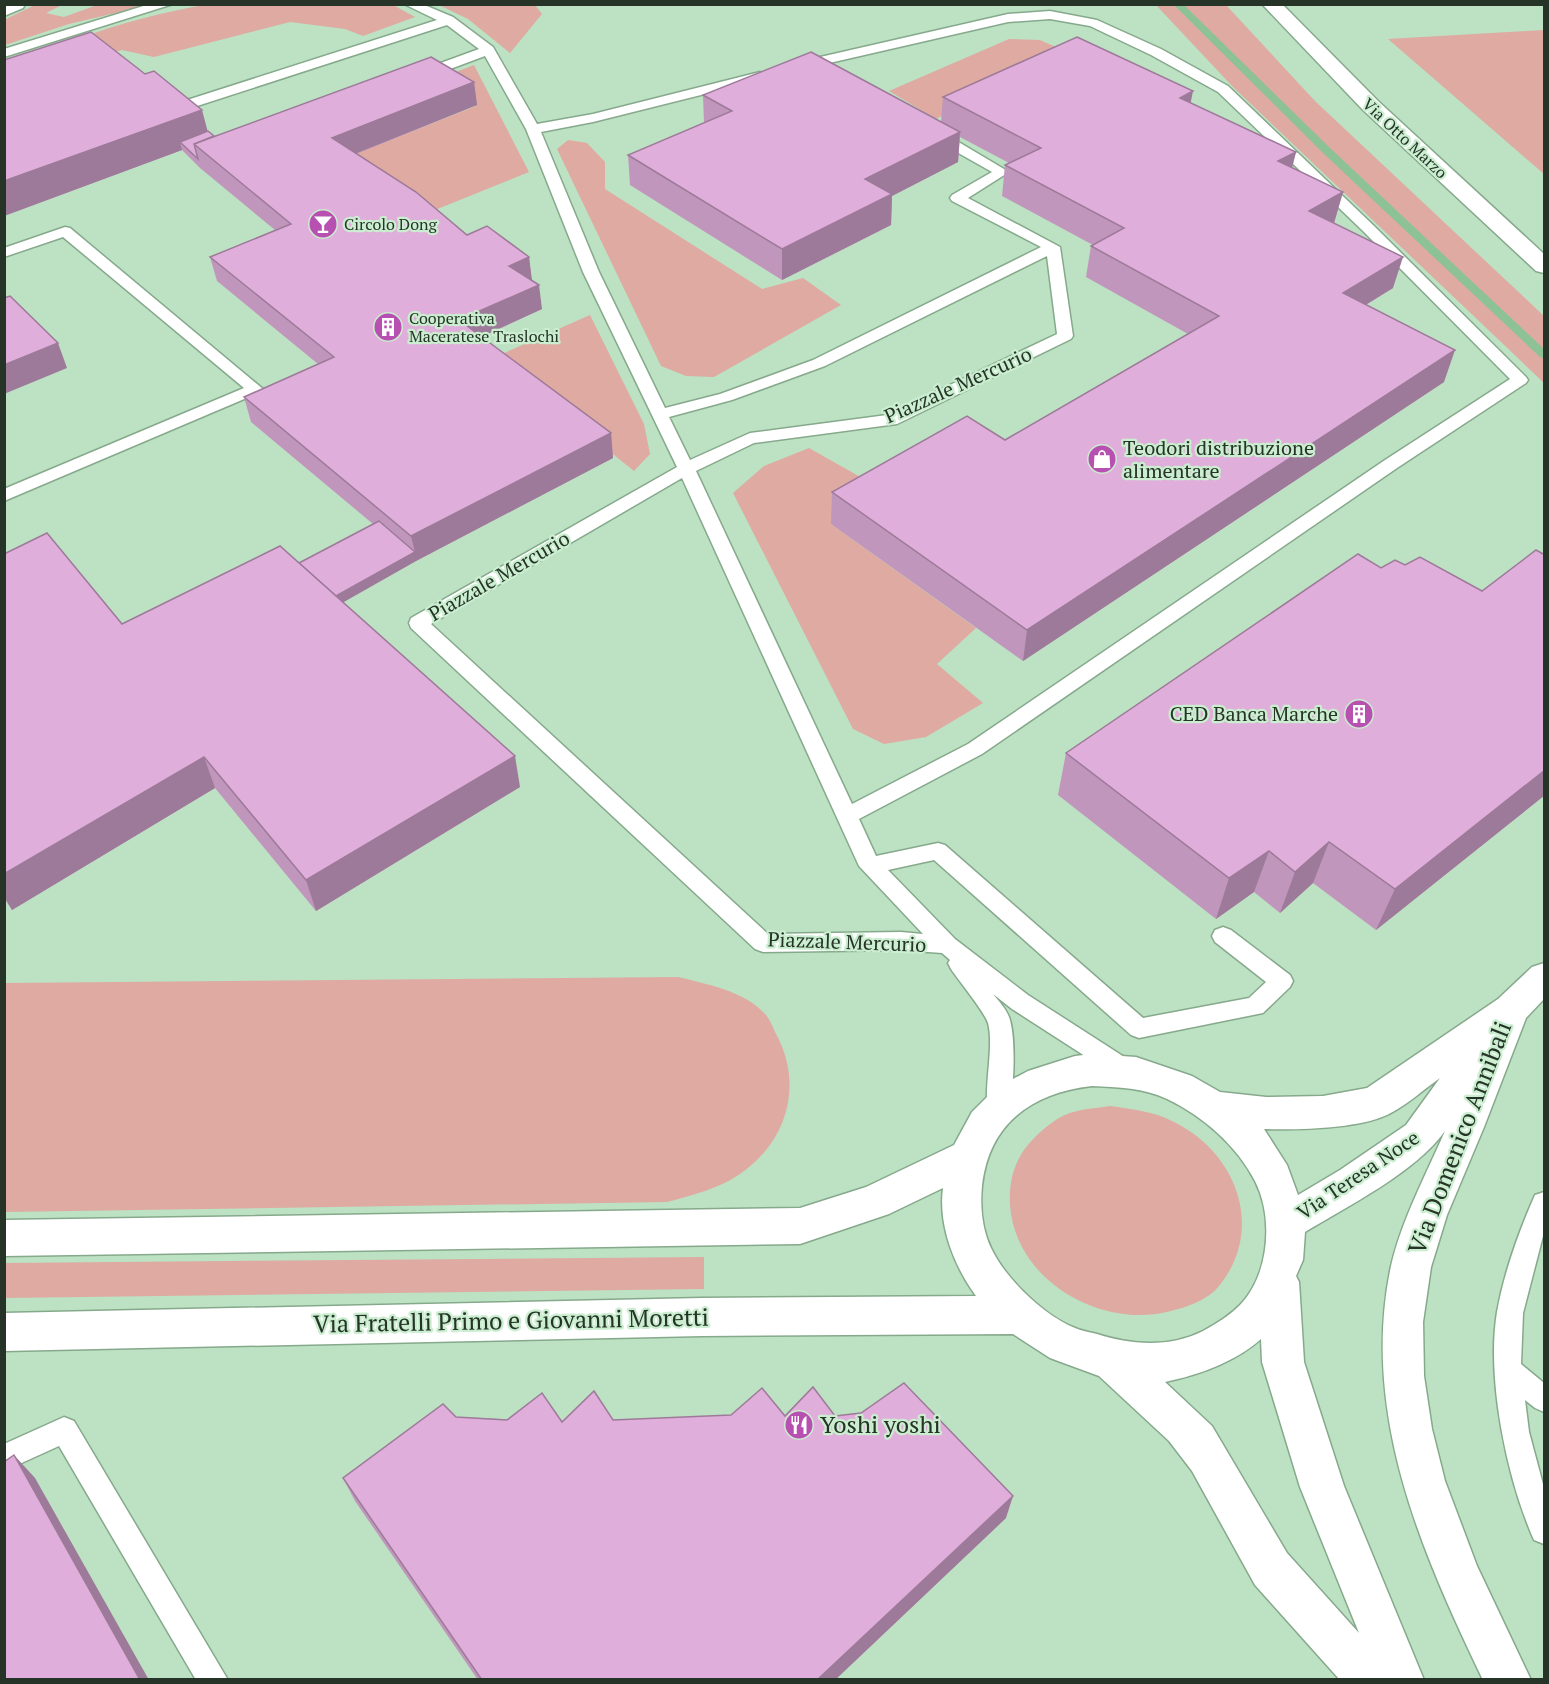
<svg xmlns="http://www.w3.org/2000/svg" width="1549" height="1684" font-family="'PT Serif',serif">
<rect width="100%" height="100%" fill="#bde1c3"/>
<!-- green -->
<g fill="#deaaa1">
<path d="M211 4H383L395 6 415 17 363 36 345 29 290 22 154 57 122 50 102 56 78 39C120 23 166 11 211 4Z"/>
<polygon points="35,5 62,5 46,13 64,17 97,5 149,5 69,24 5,45 4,20"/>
<polygon points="439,5 535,5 542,14 510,53 468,19"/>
<polygon points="1156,5 1226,5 1315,101 1544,316 1544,383 1233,87"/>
<polygon points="1544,30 1544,174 1388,39"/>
<polygon points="1009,39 1040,40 1088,61 1000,87 936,119 889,91"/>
<polygon points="474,65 529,172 420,216 337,161 476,106 435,80"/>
<polygon points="568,140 587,143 605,162 605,189 762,289 803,278 841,305 714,377 686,376 661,366 557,149"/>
<polygon points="590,315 644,424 650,454 634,471 493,358"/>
<polygon points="809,448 887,492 831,524 976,628 937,664 983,703 926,737 884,744 853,729 733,493 764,466"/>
<path d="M678 977C706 984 745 991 765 1014 770 1019 773 1028 776 1034 804 1085 787 1142 740 1174 718 1189 693 1195 667 1202L5 1212V983Z"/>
<path d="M1110 1106C1131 1109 1152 1111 1172 1121 1236 1151 1266 1228 1219 1286 1208 1300 1187 1307 1171 1311 1102 1330 1015 1281 1010 1205 1009 1183 1013 1164 1027 1146 1038 1133 1053 1119 1070 1113 1082 1109 1097 1108 1110 1106Z"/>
<polygon points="704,1257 704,1289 5,1298 5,1263"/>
</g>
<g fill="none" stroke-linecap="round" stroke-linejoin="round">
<!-- stream -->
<polygon fill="#8dc296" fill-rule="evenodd" points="1173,4 1183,4 1330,148 1544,349 1544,358 1540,357 1322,152"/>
<!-- service casing -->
<g stroke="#86a98c" stroke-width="3">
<g id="service">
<polygon points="150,4 173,4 4,57 4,49"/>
<path d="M404 4H422L453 17 493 47 537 124 593 114 760 72 767 76 765 79 593 122 541 132 599 272 665 408 720 394 813 360 1041 247 952 201 950 198 952 195 992 172 930 137 928 134 930 131H940L1009 172 968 198 1060 247 1073 336 1071 339 897 424 754 443 696 471 852 804 968 744 1385 460 1510 379 1363 231 1218 92 1151 55 1090 26 1050 19 1008 22 799 70 794 69 792 66 794 63 1008 14 1050 11 1097 20 1161 49 1228 86 1373 225 1526 377 1528 380 1526 383 1397 468 982 754 859 819 876 856 938 843 945 845 1143 1018 1249 998 1266 982 1215 942 1212 936 1215 930 1223 927 1231 930 1290 975 1293 981 1290 987 1263 1013 1139 1038 1131 1035 934 860 888 870 955 939 1028 995 1132 1062 1136 1069 1132 1076 1124 1079 1116 1076 1012 1009 993 994C999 1001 1006 1009 1009 1017 1016 1035 1015 1098 1006 1115L998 1118 990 1115C981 1098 995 1048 988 1023 984 1011 959 981 951 969L948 963 950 960 942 953 901 950 763 952 755 949 411 628 409 623 411 618 677 467 583 272 526 129 485 56 426 78 421 79 414 75 416 72 479 49 447 25 194 107H184L182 104 184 101 437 20ZM1047 256 1057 334 887 415 750 433 690 460 669 417 732 400 825 366ZM682 478 859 866 923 934 901 932 768 934 431 624Z"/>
<polygon points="65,227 70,228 263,389 261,392 4,501 4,489 244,388 63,237 4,257 4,248"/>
<path d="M1544 1192V1232L1523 1313 1521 1364 1544 1383V1412L1535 1408 1525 1400 1529 1432 1544 1488V1544L1534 1540C1507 1479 1486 1379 1497 1312 1504 1273 1519 1231 1535 1195Z"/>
<polygon points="64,1417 74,1421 228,1680 196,1680 59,1446 4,1471 4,1444"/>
</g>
</g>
<!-- minor casing -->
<g stroke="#86a98c" stroke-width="3">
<g id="minor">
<polygon points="4,4 25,4 23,8 4,16"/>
<polygon points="1262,4 1282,4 1378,101 1544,254 1544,273 1536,271 1363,110"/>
<path d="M1544 963V999L1526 1018 1484 1127 1447 1215 1431 1267 1423 1322 1424 1376 1432 1429 1445 1481 1477 1566 1531 1680H1483C1421 1551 1360 1412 1391 1266 1402 1219 1426 1175 1445 1131 1416 1172 1348 1206 1305 1232L1303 1260 1296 1276 1299 1282 1304 1362 1344 1486 1424 1680H1340L1255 1585 1192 1471 1169 1441 1099 1376 1050 1358 1013 1334 702 1336 4 1351V1313L702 1298 976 1296C954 1266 938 1225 943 1188L889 1214 800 1244 4 1256V1220L800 1208 866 1187 954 1145 972 1112 996 1088 1028 1071 1075 1056 1092 1054 1136 1057 1192 1076 1220 1092 1266 1097 1323 1096 1367 1088 1498 999 1532 967ZM1440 1078 1406 1125 1340 1170 1298 1195 1287 1165 1264 1129C1298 1130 1356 1129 1387 1115 1406 1106 1423 1090 1440 1078ZM1092 1086C1118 1087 1144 1088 1167 1099 1203 1116 1237 1146 1255 1181 1274 1218 1269 1275 1240 1305 1229 1316 1216 1324 1203 1331 1169 1348 1131 1345 1097 1334 1090 1332 1082 1331 1075 1328 1044 1316 1005 1278 991 1248 982 1229 980 1206 982 1186 989 1123 1032 1093 1092 1086ZM1261 1339 1262 1362 1300 1487 1359 1633 1287 1553 1212 1426 1165 1382C1199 1375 1235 1362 1261 1339Z"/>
</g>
</g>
<!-- service -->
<use href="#service" fill="#fff" fill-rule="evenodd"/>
<!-- minor -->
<use href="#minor" fill="#fff" fill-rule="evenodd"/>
</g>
<!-- wall -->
<g fill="#c196bc">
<polygon points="4,60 208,131 214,136 474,82 477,105 356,154 467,235 529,257 532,281 542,309 482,337 611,433 613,458 416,561 343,602 520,787 316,911 215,788 12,910 4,898 4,554 122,624 299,563 373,524 251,422 244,397 318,364 217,281 210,257 275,230 200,168 182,150 4,216"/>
<polygon points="703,95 941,122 943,97 1191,103 1296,152 1292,168 1343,192 1334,223 1393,288 1366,305 1444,382 1023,661 831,524 832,492 1005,440 1188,334 1086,277 1091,246 1093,245 1002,196 1005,165 1009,163 960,137 958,162 892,196 891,225 782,280 630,185 628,155 704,123"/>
<polygon points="1545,555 1545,795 1376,930 1313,883 1280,913 1254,892 1216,919 1058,795 1066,753 1381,568 1405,565 1482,591"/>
<polygon points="785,1416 835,1416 1006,1518 835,1680 478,1680 355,1501 343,1478 456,1417 562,1422"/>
</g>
<!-- shaded-wall -->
<g fill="#9d7a99">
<polygon points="474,82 477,105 337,161 332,138"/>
<polygon points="1193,91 1187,121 1180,98"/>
<polygon points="202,110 210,140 180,142 182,150 4,216 4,181"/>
<polygon points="960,132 958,162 892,196 891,225 782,280 782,249 865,179"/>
<polygon points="1296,152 1288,183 1278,161"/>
<polygon points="1343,192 1334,223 1301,242 1309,211"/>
<polygon points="529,257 532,281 509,266"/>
<polygon points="1403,257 1393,288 1334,324 1343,293"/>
<polygon points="539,285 542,309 463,345 459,320"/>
<polygon points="58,343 67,368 4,394 4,365"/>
<polygon points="1455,350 1444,382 1023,661 1027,630"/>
<polygon points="611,433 613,458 416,561 328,611 325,602 415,552 411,536"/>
<polygon points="515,756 520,787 316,911 306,880"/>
<polygon points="204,757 215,788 12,910 4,896 4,874"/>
<polygon points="1545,770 1545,795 1376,930 1395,889"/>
<polygon points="1329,842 1313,883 1280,913 1295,872"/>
<polygon points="1269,851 1254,892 1216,919 1229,878"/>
<polygon points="14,1455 35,1478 149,1680 140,1680"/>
<polygon points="1013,1496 1006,1518 835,1680 817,1680"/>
</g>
<!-- building -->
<g fill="#e0aedb" stroke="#9d7a99" stroke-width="1.5">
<polygon points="91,32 145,74 154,71 202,110 4,181 4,60"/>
<polygon points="1077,37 1193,91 1180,98 1296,152 1278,161 1343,192 1309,211 1403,257 1343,293 1455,350 1027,630 832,492 967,416 1005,440 1219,316 1091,246 1124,228 1005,165 1041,148 943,97"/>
<polygon points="811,52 960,132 865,179 892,194 782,249 628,155 732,111 703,95"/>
<polygon points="431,57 474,82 332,138 416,192 467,235 487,226 529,257 509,266 539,285 459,320 611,433 411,536 244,397 334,357 210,257 291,224 194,144"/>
<polygon points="208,131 214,136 194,144 198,159 180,142"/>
<polygon points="10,296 58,343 4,365 4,298"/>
<polygon points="379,521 415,552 336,596 299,563"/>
<polygon points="47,533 122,624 280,546 515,756 306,880 204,757 4,874 4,554"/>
<polygon points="1536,550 1545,555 1545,770 1395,889 1329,842 1295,872 1269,851 1229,878 1066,753 1358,554 1381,568 1395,560 1405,565 1420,557 1482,591"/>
<polygon points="904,1383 1013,1496 817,1680 482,1680 343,1478 443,1404 456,1417 507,1420 542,1393 562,1422 594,1391 613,1420 731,1415 762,1388 785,1416 813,1387 835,1416 861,1413"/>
<polygon points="14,1455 140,1680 4,1680 4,1462"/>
</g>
<!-- icons -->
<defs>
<g id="bar-disc" transform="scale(1.5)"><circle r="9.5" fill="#b850b2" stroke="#caeecf"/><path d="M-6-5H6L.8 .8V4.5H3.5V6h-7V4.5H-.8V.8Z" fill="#fff"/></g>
<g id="building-disc" transform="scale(1.5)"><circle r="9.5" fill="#b850b2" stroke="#caeecf"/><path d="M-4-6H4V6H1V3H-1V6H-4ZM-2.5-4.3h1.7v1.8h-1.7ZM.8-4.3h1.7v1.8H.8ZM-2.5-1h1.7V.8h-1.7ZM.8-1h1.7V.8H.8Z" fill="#fff"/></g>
<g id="shop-disc" transform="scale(1.5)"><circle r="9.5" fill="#b850b2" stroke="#caeecf"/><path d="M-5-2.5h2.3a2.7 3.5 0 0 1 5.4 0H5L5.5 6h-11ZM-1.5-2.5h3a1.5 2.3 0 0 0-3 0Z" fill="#fff"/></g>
<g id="restaurant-disc" transform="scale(1.5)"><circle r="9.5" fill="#b850b2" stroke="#caeecf"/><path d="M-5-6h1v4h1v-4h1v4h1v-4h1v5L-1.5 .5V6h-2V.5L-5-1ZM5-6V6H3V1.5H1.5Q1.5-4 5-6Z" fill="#fff"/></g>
</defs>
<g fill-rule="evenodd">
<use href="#bar-disc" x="323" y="224"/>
<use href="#building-disc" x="388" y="327"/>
<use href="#shop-disc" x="1102" y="459"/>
<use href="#building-disc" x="1359" y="714"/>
<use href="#restaurant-disc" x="799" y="1425"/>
</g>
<g text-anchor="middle" stroke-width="4.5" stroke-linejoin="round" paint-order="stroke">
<!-- far-street labels -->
<g font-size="16" fill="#263428" stroke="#caeecf">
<text transform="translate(1405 138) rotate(43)" y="6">Via Otto Marzo</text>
</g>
<!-- far-poi labels -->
<g font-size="16" fill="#263428" stroke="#caeecf" text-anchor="start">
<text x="344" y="230">Circolo Dong</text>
<text x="409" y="324">Cooperativa<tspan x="409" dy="18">Maceratese Traslochi</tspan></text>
</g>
<!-- street labels -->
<g font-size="20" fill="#263428" stroke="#caeecf">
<text transform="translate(958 385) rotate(-24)" y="7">Piazzale Mercurio</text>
<text transform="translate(499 576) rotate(-30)" y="7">Piazzale Mercurio</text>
<text transform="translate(847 942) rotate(2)" y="7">Piazzale Mercurio</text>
<text transform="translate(1358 1175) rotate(-34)" y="7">Via Teresa Noce</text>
</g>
<!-- poi labels -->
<g font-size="20" fill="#263428" stroke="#caeecf" text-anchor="start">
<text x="1123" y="455">Teodori distribuzione<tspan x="1123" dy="23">alimentare</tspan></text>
<text x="1338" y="721" text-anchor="end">CED Banca Marche</text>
</g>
<!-- near-street labels -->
<g font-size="24" fill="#263428" stroke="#caeecf">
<text transform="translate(1460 1138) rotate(-69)" y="8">Via Domenico Annibali</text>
<text transform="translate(511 1321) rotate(-1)" y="8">Via Fratelli Primo e Giovanni Moretti</text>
</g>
<!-- near-poi labels -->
<g font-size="24" fill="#263428" stroke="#caeecf" text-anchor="start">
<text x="820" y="1433">Yoshi yoshi</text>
</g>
</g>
<!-- border -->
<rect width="1549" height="1684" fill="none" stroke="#263428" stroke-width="12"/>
</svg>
